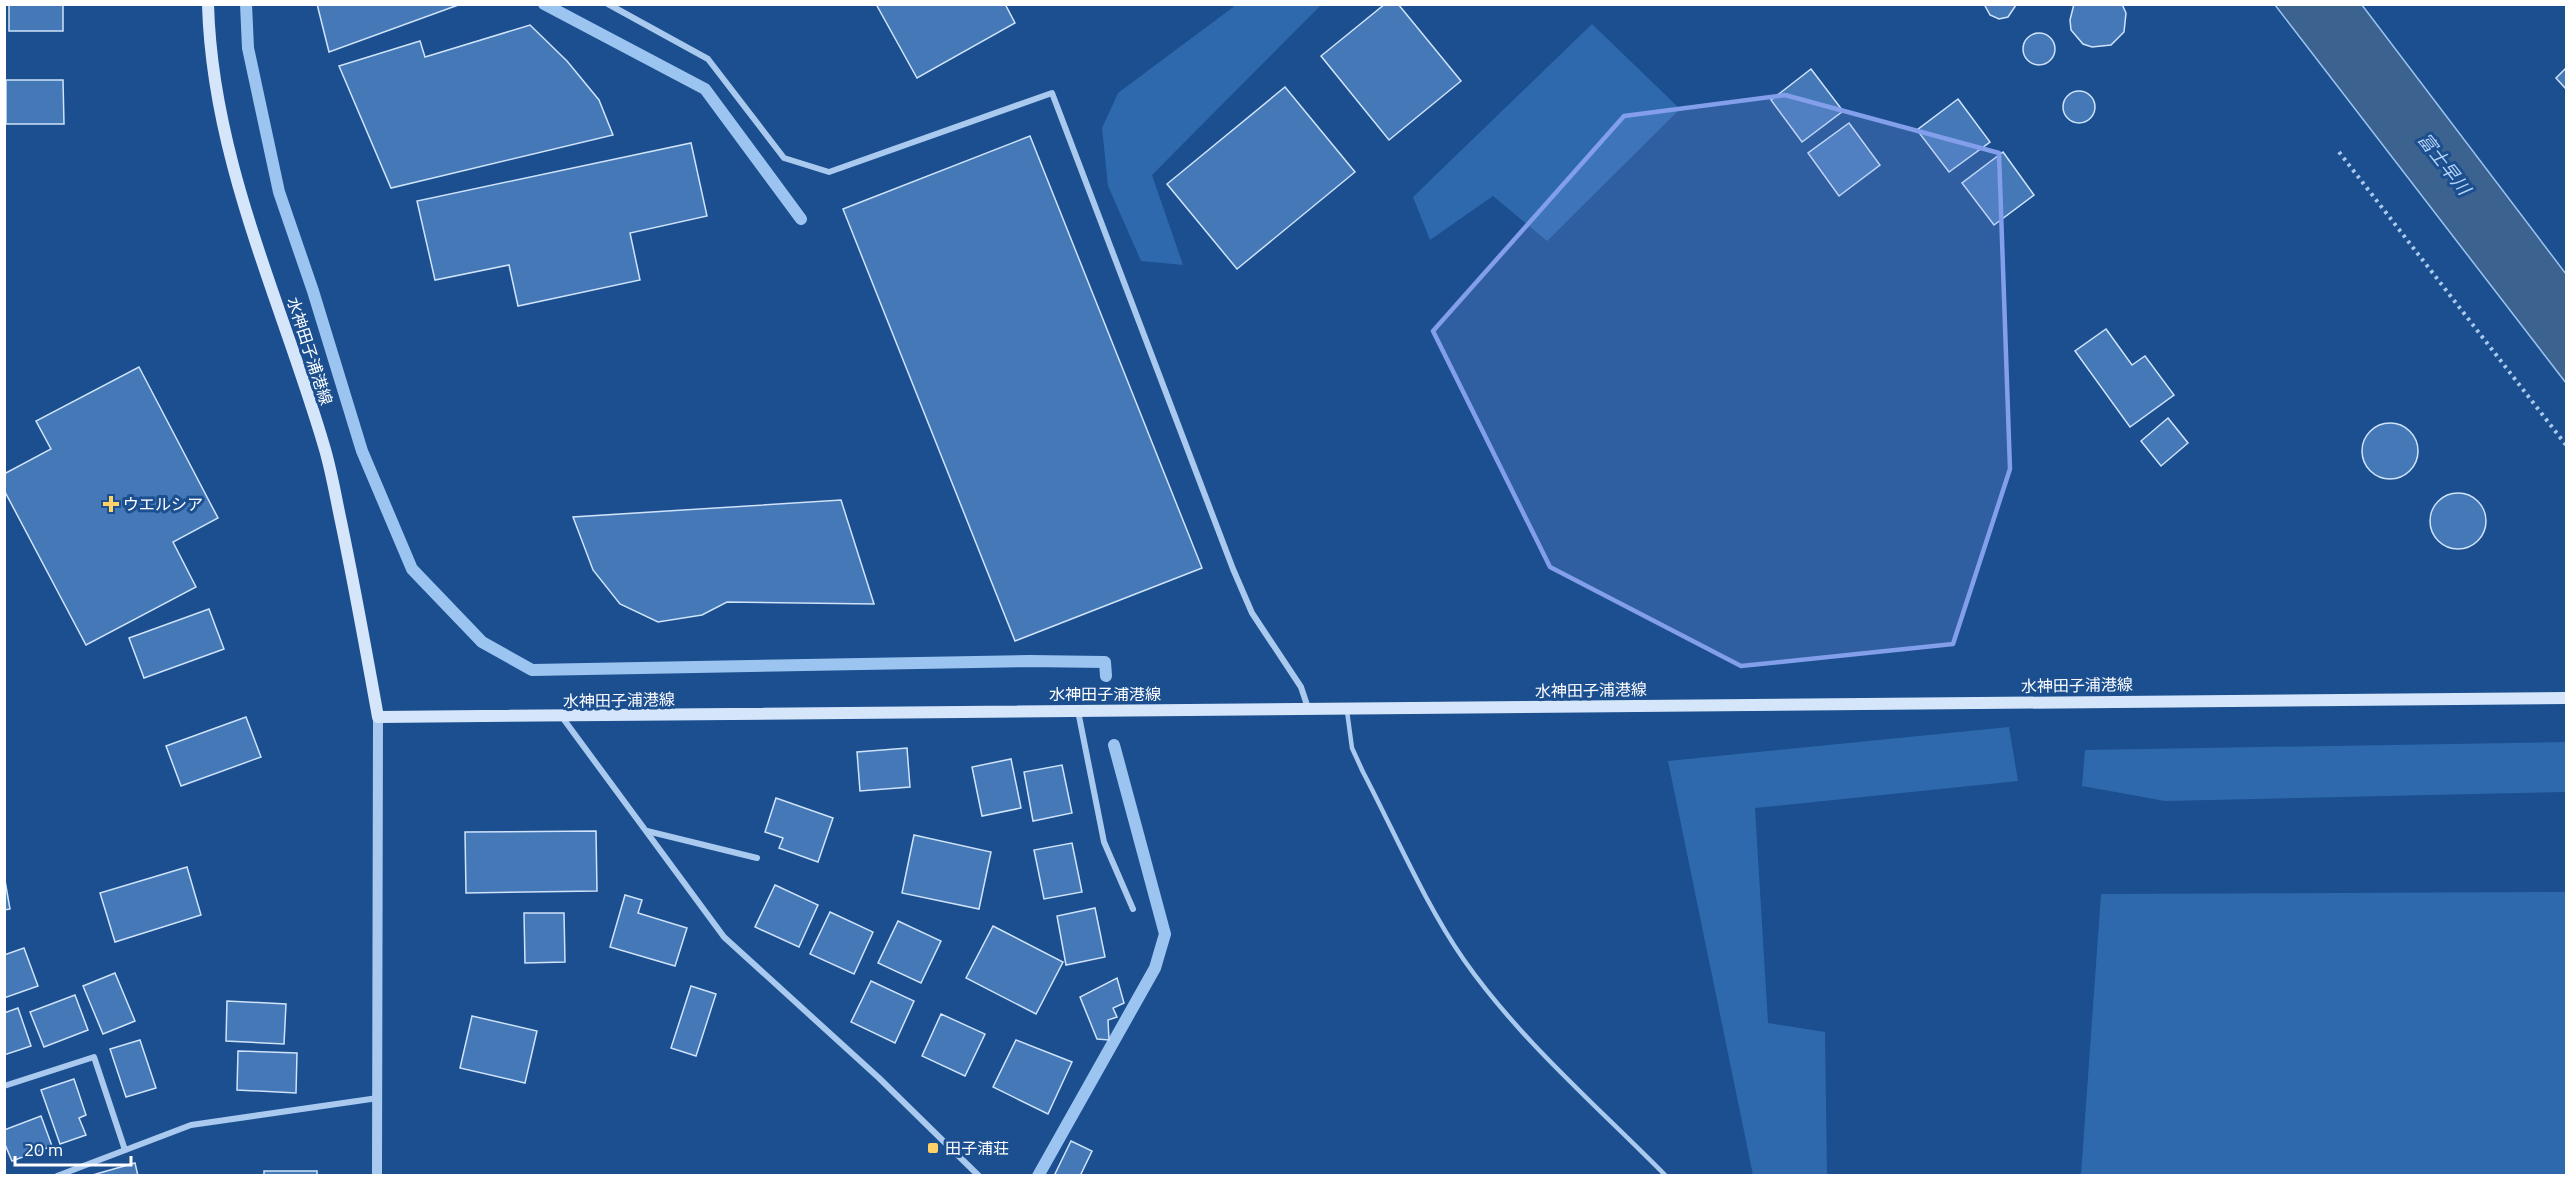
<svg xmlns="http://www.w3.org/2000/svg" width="2571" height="1180" font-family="'Titillium Web','Noto Sans JP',sans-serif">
<rect width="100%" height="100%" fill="#1b4f8f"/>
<!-- green -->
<g fill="#2e69ad">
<polygon points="1236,5 1321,5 1152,175 1183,265 1141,261 1108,186 1102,128 1118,93"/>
<polygon points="1592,24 1680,109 1547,241 1493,196 1430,240 1413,197"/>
<polygon points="2009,727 2018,781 1755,808 1768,1023 1825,1032 1827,1175 1753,1175 1668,761"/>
<polygon points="2566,742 2566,792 2165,801 2082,786 2085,750"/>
<polygon points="2566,892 2566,1175 2081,1175 2101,894"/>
</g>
<!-- water -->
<polygon fill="#3c6290" stroke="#9cc4f0" stroke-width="1.5" points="2275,5 2362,5 2566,274 2566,383"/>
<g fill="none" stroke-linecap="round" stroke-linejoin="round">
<!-- stream -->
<g stroke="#9cc4f0" stroke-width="12">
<polyline points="246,4 248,48 279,192 313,291 362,451 412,569 482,642 532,670 1029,661 1105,662 1106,676"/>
<polyline points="544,4 705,89 801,219"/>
<polyline points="1038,1176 1155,968 1165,934 1114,745"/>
</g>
</g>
<!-- building -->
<g fill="#4478b7" stroke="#cfe3fa" stroke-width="1.5">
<rect x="9" y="4" width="54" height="27"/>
<polygon points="317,4 461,4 329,52"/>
<polygon points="876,4 1005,4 1015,23 917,78"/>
<polygon points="1385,4 1398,4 1461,81 1389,140 1321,56"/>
<polygon points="1984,4 2016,4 2016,5 2008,17 1999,19 1990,15"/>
<polygon points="2074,4 2122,4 2126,13 2124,32 2111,45 2092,47 2083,44 2071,30 2070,20"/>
<polygon points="530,25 567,61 599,100 613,135 391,188 339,66 420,41 425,57"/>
<circle cx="2039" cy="49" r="16"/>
<polygon points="2566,68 2566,89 2556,78"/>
<polygon points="1811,69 1843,111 1802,142 1771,100"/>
<polygon points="6,80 63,80 64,124 6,124"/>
<polygon points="1285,87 1355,172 1237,269 1167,184"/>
<circle cx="2079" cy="107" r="16"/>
<polygon points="1958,99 1990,142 1949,172 1917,130"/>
<polygon points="1849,123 1880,165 1839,196 1808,153"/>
<polygon points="1030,136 1202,568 1015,641 843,209"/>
<polygon points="691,143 707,216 630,233 640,280 518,306 509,265 435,280 417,201"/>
<polygon points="2003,152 2034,195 1994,225 1962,183"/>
<polygon points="2106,329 2132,365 2145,356 2174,395 2130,427 2075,351"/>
<polygon points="139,367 218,518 173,542 196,587 86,645 4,490 4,474 51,449 36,421"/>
<polygon points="2168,418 2188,443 2161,466 2141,441"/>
<circle cx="2390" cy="451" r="28"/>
<circle cx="2458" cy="521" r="28"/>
<polygon points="841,500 874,604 727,602 702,615 658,622 620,604 593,570 573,517"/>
<polygon points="209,609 224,649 144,678 129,638"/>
<polygon points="246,717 261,757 181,786 166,746"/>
<polygon points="907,748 910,787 860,791 857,752"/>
<polygon points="1011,759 1021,808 982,816 972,767"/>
<polygon points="1062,765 1072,813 1033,821 1024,772"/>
<polygon points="776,798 833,818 818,862 779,848 783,838 765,832"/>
<polygon points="596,831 597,891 466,893 465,832"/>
<polygon points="914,835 991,852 979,909 902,893"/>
<polygon points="1072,843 1082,892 1044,899 1034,850"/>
<polygon points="187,867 201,915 115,942 100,893"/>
<polygon points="4,875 10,909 4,910"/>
<polygon points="775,885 818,905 799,947 755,927"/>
<polygon points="625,895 642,900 638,913 687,928 675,966 610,947"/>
<polygon points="1095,908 1105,957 1066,965 1057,916"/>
<polygon points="830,912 873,932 854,974 810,954"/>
<polygon points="524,913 564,913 565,962 525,963"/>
<polygon points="898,921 941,941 921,983 878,963"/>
<polygon points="993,926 1063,962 1036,1014 966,978"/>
<polygon points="24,948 38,986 4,998 4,955"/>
<polygon points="115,973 135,1021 103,1034 83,986"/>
<polygon points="1117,978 1124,1003 1113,1008 1117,1017 1108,1020 1109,1040 1097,1039 1080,997"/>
<polygon points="871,981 914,1001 895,1043 851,1022"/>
<polygon points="691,986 716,994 696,1056 671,1048"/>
<polygon points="75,995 88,1030 44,1047 30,1012"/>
<polygon points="227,1001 286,1004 284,1044 226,1041"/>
<polygon points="18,1008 31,1046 4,1055 4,1013"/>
<polygon points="941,1014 985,1034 965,1076 922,1056"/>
<polygon points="472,1016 537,1031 525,1083 460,1068"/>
<polygon points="140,1040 156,1088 126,1097 110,1049"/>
<polygon points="1016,1040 1072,1062 1048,1114 993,1087"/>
<polygon points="238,1051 297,1053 296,1093 237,1090"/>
<polygon points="74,1079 86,1115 79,1118 86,1135 60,1144 41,1090"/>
<polygon points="41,1116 52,1146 12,1161 4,1142 4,1130"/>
<polygon points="1071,1141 1092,1151 1081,1174 1084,1176 1054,1176"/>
<polygon points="135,1163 138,1176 89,1176"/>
<rect x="264" y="1171" width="53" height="5"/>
</g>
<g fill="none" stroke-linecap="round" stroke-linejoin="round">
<!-- path -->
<polyline stroke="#a9c9ee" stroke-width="4" stroke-dasharray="3 4.5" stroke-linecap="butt" points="2339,152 2566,445"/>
<!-- service -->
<path stroke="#a9c9ee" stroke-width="4.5" d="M1347 711 1352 748 1363 772C1395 833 1425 904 1464 960 1520 1040 1597 1106 1666 1176"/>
<!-- minor -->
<g stroke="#a9c9ee" stroke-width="6">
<polyline points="608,4 708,59 784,158 829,172 1052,93 1233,569 1252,613 1301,687 1308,708"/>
<polyline points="1078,711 1104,842 1133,909"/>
<polyline points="562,717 724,937 879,1078 979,1176"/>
<polyline points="647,831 757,858"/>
<polyline points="4,1086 94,1057 125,1150"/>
<polyline points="57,1176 191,1125 378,1098"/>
</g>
<!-- tertiary -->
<polyline stroke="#a9c9ee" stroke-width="10" points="377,1176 378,717"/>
<!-- secondary -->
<path stroke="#d6e6fa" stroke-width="12" d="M208 4C212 159 281 300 324 446 331 469 335 493 340 517 354 583 366 650 378 717L2566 698"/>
</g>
<!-- marked area -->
<path fill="#839eea" fill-opacity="0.2" stroke="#839eea" stroke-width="4.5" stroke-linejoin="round" d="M1785 95 1999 153 2010 469 1953 644 1741 666 1550 567 1433 331 1624 116Z"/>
<!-- markers -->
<g fill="#ffd166" stroke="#1b4f8f" stroke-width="2">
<path d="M108 495h6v6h6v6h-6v6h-6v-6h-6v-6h6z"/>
<rect x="927" y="1142" width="12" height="12" rx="3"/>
</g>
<g text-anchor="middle" stroke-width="6" stroke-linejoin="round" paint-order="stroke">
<!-- street labels -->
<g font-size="16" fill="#fff" stroke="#1b4f8f">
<text transform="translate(310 351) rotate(72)" y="6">水神田子浦港線</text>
<text transform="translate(2077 685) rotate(-1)" y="6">水神田子浦港線</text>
<text transform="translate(1591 690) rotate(-1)" y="6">水神田子浦港線</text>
<text x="1105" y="700">水神田子浦港線</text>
<text transform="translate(619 700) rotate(-1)" y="6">水神田子浦港線</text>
</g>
<!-- poi labels -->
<g font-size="16" fill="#fff" stroke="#1b4f8f" text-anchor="start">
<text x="123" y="510">ウエルシア</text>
<text x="945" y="1154">田子浦荘</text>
</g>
<!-- water labels -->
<g font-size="18" font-style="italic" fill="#b5d3f5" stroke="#1b4f8f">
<text transform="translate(2444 164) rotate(52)" y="6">富士早川</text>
</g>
</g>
<!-- border -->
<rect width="2571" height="1180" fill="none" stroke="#ffffff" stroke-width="12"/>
<!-- scale -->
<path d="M15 1156v9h116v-9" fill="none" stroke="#ffffff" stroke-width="3"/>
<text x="24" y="1156" font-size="18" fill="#ffffff" stroke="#1b4f8f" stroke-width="4.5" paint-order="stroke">20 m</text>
</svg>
